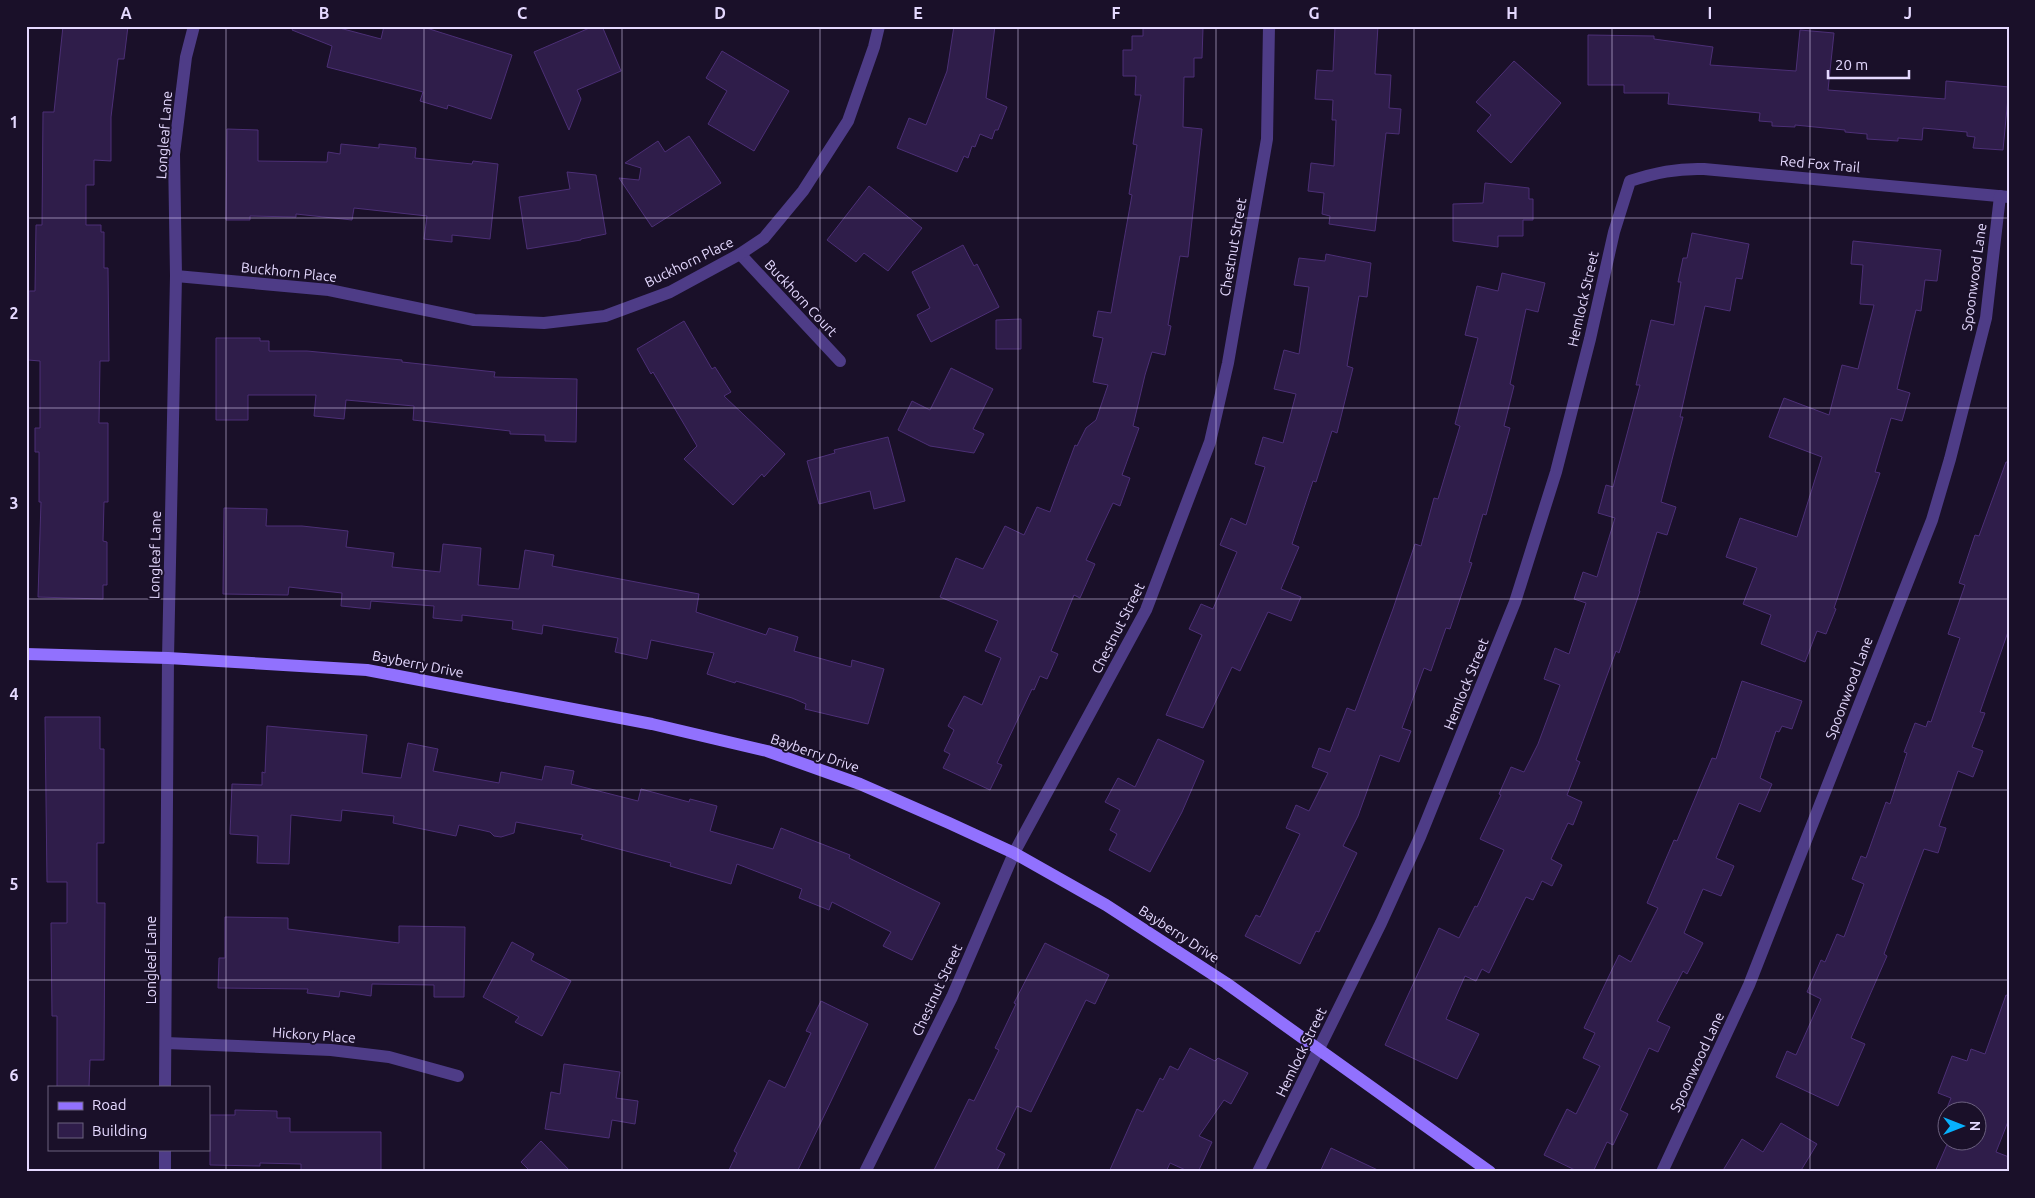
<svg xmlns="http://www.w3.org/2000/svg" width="2035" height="1198" font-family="Ubuntu,sans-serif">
<rect width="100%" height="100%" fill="#1a1029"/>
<!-- building -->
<g fill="#2f1d4a" stroke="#4c2f76">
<polygon points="63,26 128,26 124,59 118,59 111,117 111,161 94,160 94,185 86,185 86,225 101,225 101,232 104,232 104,268 108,268 109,361 100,361 99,423 108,423 108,502 104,502 103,541 107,542 107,585 103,585 103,599 38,597 41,502 39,502 39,452 35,452 35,428 40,428 40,361 28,360 29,291 35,291 36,225 42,225 43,112 54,112"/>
<polygon points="294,26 332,26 381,39 384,26 420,26 512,55 491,119 448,105 447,109 420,101 423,92 327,67 332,46 292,30"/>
<polygon points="594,26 602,26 621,71 577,90 581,99 569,130 534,52"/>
<polygon points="954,26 995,26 986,98 1007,107 998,130 995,130 992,139 980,134 975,147 972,146 968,158 964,156 957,172 897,148 909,118 926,125 947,71"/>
<polygon points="1143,26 1203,28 1202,58 1194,58 1194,77 1184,77 1183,127 1202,129 1188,257 1180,256 1168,325 1171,326 1165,355 1152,352 1145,375 1133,426 1139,428 1122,475 1130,478 1120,506 1113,503 1086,560 1095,564 1080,598 1074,595 1051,651 1058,654 1047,679 1040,676 1034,690 1032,689 997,763 1002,765 990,790 943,768 950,754 944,751 954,730 948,726 964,696 982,705 1001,658 985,651 998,621 940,597 956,558 983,569 1005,526 1024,535 1037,507 1050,512 1075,445 1077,446 1086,428 1096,420 1108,385 1093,382 1103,338 1093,336 1098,311 1111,313 1132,195 1129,194 1137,145 1133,144 1141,95 1135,95 1136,76 1123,76 1123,50 1132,50 1132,36 1143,36"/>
<polygon points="1335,26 1378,26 1375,74 1391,75 1389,108 1401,109 1399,134 1386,133 1375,231 1329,224 1330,216 1322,214 1324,193 1308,191 1311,163 1334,166 1336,120 1332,120 1333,100 1315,99 1317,70 1333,71"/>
<polygon points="1800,30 1834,33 1828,90 1945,99 1946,81 2009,87 2003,150 1973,148 1975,137 1967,136 1967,132 1923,128 1922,140 1898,138 1898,141 1867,139 1867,134 1845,132 1845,130 1795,125 1795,127 1772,126 1772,122 1759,121 1760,113 1668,104 1669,93 1624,93 1624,85 1588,85 1588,35 1654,36 1654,39 1713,47 1710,65 1796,71"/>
<polygon points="722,51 789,91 754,151 708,124 727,91 706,78"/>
<polygon points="1514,61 1561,103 1511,163 1477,131 1491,115 1476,102"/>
<polygon points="227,129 258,130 258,161 327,162 328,152 340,154 341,144 379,148 379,144 416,148 415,158 472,164 473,161 498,164 490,239 452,235 452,242 424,239 427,216 354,208 352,220 296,214 296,217 250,216 250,220 226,220"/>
<polygon points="689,136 721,183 652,227 619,178 639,180 641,168 625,163 658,141 665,152"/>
<polygon points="567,172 596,175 606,234 581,239 581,240 527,249 519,197 570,189"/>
<polygon points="1485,183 1529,188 1529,199 1533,199 1533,220 1523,220 1523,236 1498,236 1498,247 1453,241 1453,204 1483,203"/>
<polygon points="869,186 922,228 888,271 864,253 856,262 827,240"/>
<polygon points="1692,233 1749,244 1742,279 1736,278 1730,311 1705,306 1680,417 1683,417 1661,502 1676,507 1667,535 1657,532 1639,591 1640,591 1619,653 1616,651 1576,760 1580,762 1567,795 1582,802 1573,825 1568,823 1551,859 1562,865 1552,886 1542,881 1533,900 1526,897 1489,973 1482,969 1476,981 1465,976 1446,1019 1479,1034 1457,1079 1385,1045 1439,928 1459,938 1475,906 1477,907 1504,850 1480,839 1501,795 1499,794 1511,767 1524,772 1538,744 1560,685 1544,679 1555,648 1569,654 1586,603 1574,599 1583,572 1597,577 1615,518 1598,513 1606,485 1613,487 1640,385 1636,385 1651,320 1674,325 1681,282 1678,282 1683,258 1687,258"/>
<polygon points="1853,241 1941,250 1937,281 1925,280 1921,311 1916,310 1897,389 1910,393 1902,421 1891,418 1875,472 1880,473 1834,608 1836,609 1826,634 1817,631 1805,662 1761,644 1771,615 1743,604 1757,568 1726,557 1740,518 1797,537 1822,457 1769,437 1784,398 1829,415 1842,365 1858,369 1874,305 1860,304 1863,265 1851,264"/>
<polygon points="963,245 974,266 977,264 999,307 931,342 917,315 930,308 912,272"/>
<polygon points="1326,254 1371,263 1367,297 1359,296 1347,366 1353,368 1337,433 1332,431 1316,482 1313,481 1292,544 1299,547 1281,589 1301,597 1291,621 1268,612 1240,671 1232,667 1203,728 1166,715 1202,635 1189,629 1201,604 1213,609 1237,552 1220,545 1231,518 1246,525 1265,467 1255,464 1263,437 1283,443 1296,394 1274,389 1284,350 1299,354 1309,287 1294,285 1299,258 1325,261"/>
<polygon points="1502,273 1545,283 1538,312 1526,309 1510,384 1514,386 1504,426 1510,428 1486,515 1483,514 1469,562 1472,563 1450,629 1446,628 1431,671 1424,668 1402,728 1411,731 1399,762 1380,755 1358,816 1343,846 1357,853 1319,932 1316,931 1300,964 1245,936 1256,915 1260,917 1300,834 1286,828 1296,805 1309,811 1328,773 1312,767 1319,748 1330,752 1347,708 1355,711 1393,609 1415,544 1421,546 1434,498 1438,499 1460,426 1455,424 1478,338 1465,335 1477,286 1498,291"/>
<polygon points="1021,319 1021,349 996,349 996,320"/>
<polygon points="684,321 712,369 715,367 731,392 724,396 785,454 764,477 762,474 733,505 684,459 697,446 653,372 651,374 637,349"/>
<polygon points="216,338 260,338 260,341 269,341 269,351 307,351 402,360 402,362 495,372 494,377 577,379 576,442 545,441 545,435 510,434 510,431 413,420 414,406 346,400 344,419 314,416 316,395 248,395 248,420 216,420"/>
<polygon points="951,368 993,389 973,429 984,434 974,453 930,446 898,430 912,401 930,410"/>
<polygon points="888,437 905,501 874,509 870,491 819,504 807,461 835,453 834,450"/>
<polygon points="2006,462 2009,462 2009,629 1980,712 1985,713 1972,747 1983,751 1973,777 1958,771 1939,826 1946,828 1938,853 1924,849 1884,954 1887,956 1851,1038 1865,1044 1838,1106 1776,1077 1787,1051 1796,1055 1821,999 1807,992 1821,960 1825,962 1837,934 1844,937 1864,884 1852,879 1861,856 1866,858 1886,802 1890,804 1907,753 1904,752 1915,723 1926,727 1928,721 1931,722 1960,638 1948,634 1965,585 1959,583 1975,535 1979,536"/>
<polygon points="224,508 267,509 266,526 302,526 348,531 346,547 394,553 392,567 440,572 443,544 481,548 478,585 519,589 525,550 554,555 552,566 699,594 696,612 766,635 769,628 798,637 794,651 851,667 852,660 884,669 868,724 805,709 806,704 792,698 736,681 735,683 707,674 714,653 651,640 647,659 615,652 618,638 543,625 542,634 512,629 513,621 462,615 462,621 433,618 434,606 371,601 370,609 341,606 342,593 289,587 288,595 223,594"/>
<polygon points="1742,681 1802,701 1792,729 1782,726 1779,732 1776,731 1760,778 1772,784 1760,812 1739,803 1716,858 1734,866 1721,896 1703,889 1684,933 1703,943 1687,974 1683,971 1657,1021 1670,1027 1658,1052 1649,1048 1620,1110 1628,1114 1613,1145 1607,1142 1593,1172 1579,1172 1544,1155 1567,1109 1576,1114 1600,1066 1583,1058 1595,1033 1584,1028 1619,955 1631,962 1658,908 1647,903 1674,840 1677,841 1712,758 1716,759"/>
<polygon points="45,717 100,717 100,749 104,749 104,843 97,843 97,903 105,903 104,1060 90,1060 89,1087 57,1087 57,1016 52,1016 51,923 67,923 67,882 47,882"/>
<polygon points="267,726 367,735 362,773 401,778 408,743 438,749 433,771 499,783 501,772 542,780 545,766 574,771 571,784 638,801 641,789 689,802 690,799 717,806 710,831 773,849 781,828 850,855 849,858 940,903 912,960 883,946 891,932 832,902 829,910 799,898 802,889 737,864 731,884 670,866 671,863 581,839 583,835 516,822 514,833 501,837 494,836 490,832 459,825 456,836 393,823 394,816 342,810 341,821 291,815 289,864 257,863 258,836 230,834 232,784 262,785 262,772 265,773"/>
<polygon points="1158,739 1204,761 1182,812 1150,872 1109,850 1117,834 1110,830 1120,810 1105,802 1118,778 1135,787"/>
<polygon points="225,917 288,918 288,929 399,943 399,926 465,927 464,997 434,997 434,985 372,984 371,996 340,991 339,997 307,993 308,989 218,988 219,958 225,958"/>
<polygon points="512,942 534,954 531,960 571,981 542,1036 515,1022 519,1017 483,997"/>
<polygon points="1045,943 1109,975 1095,1004 1086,1000 1031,1112 1017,1106 996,1149 1005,1154 996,1172 933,1172 969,1099 974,1101 999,1050 995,1048 1016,1004 1014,1003"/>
<polygon points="2006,995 2009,996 2009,1119 1996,1152 2009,1157 2009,1172 1935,1172 1949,1140 1978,1140 1978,1110 1948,1110 1948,1114 1945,1113 1951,1098 1938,1093 1952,1056 1967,1061 1971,1049 1985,1054"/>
<polygon points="821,1001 868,1024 797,1172 728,1172 737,1153 734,1151 769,1080 785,1088 811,1033 806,1031"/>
<polygon points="1190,1048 1215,1061 1218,1058 1248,1073 1231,1104 1224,1100 1199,1136 1212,1142 1198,1172 1190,1172 1170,1163 1166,1172 1109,1172 1137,1109 1143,1112 1160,1078 1163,1080 1170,1066 1178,1070"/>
<polygon points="564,1064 620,1072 616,1098 638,1101 635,1124 612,1120 609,1138 545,1129 551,1092 560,1094"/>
<polygon points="235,1110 277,1111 277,1118 290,1118 290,1132 381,1132 381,1172 301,1172 301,1164 260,1163 260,1166 210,1165 210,1115 235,1115"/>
<polygon points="1781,1123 1817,1144 1800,1172 1722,1172 1742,1139 1763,1152"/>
<polygon points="541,1141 571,1172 531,1172 521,1162"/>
<polygon points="1331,1148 1382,1172 1320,1172"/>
</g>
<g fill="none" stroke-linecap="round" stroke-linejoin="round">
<!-- street -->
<g stroke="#4e3c87" stroke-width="12">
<polyline points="740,254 840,361"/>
<polyline points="176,276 329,290 474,320 544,323 605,316 670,292 740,254 764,238 803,191 848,121 874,47 879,26"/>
<polyline points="166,1043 331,1050 389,1057 458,1076"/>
<polyline points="165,1087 168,658 176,276 174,154 186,57 194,26"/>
<polyline points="165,1172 165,1149"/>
<polyline points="865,1172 952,997 1014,853 1146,610 1210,442 1228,363 1267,139 1269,26"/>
<path d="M1258 1172 1381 923 1420 837 1515 602 1556 472 1590 339 1614 232 1630 181C1655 173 1677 168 1704 169L2009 197"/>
<polyline points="1662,1172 1749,985 1932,520 1950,459 1986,318 2000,196"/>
</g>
<!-- secondary -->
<polyline stroke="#9171fe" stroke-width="12" points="26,654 168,658 367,670 652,724 767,751 860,784 949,823 1014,853 1106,905 1226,983 1490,1172"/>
</g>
<!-- grid -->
<path fill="none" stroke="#e5d9ff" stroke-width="1" stroke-opacity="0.55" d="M226 26V1172M424 26V1172M622 26V1172M820 26V1172M1018 26V1172M1216 26V1172M1414 26V1172M1612 26V1172M1810 26V1172M26 218H2009M26 408H2009M26 599H2009M26 790H2009M26 980H2009"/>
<g text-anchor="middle" stroke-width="4" stroke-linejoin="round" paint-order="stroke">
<!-- street labels -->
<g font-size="14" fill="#e5d9ff" stroke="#1a1029">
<text transform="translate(164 135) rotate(-86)" y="5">Longleaf Lane</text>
<text transform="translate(1820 164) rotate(5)" y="5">Red Fox Trail</text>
<text transform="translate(1233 247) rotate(-80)" y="5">Chestnut Street</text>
<text transform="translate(689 262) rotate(-26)" y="5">Buckhorn Place</text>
<text transform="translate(289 272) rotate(6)" y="5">Buckhorn Place</text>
<text transform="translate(1974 277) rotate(-82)" y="5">Spoonwood Lane</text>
<text transform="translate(801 298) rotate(47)" y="5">Buckhorn Court</text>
<text transform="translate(1583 299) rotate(-77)" y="5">Hemlock Street</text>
<text transform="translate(155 555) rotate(-89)" y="5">Longleaf Lane</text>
<text transform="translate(1118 628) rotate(-63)" y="5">Chestnut Street</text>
<text transform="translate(418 664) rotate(11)" y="5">Bayberry Drive</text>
<text transform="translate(1466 684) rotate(-68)" y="5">Hemlock Street</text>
<text transform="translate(1849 688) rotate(-69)" y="5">Spoonwood Lane</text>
<text transform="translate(815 753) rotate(19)" y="5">Bayberry Drive</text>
<text transform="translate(1179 934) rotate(33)" y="5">Bayberry Drive</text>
<text transform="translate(151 960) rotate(-90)" y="5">Longleaf Lane</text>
<text transform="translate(937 990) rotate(-65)" y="5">Chestnut Street</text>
<text transform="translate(314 1035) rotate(4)" y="5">Hickory Place</text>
<text transform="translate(1301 1052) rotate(-64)" y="5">Hemlock Street</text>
<text transform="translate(1697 1062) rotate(-65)" y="5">Spoonwood Lane</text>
</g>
</g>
<!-- border -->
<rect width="2035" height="1198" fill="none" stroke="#1a1029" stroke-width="55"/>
<!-- legend -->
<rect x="48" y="1086" width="162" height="65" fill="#1a1029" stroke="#6b607f"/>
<rect x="58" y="1102" width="25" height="8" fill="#9171fe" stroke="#6b607f"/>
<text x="92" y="1110" font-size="15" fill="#e5d9ff">Road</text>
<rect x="58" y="1123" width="25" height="15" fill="#2f1d4a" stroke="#6b607f"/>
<text x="92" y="1136" font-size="15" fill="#e5d9ff">Building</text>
<!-- north arrow -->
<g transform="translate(1962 1126) rotate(90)"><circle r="24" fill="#1a1029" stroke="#6b607f"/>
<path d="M0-4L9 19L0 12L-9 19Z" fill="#07b1fd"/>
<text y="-8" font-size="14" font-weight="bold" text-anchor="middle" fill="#e5d9ff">N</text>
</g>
<!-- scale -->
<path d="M1828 70v8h81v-8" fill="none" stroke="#e5d9ff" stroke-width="2.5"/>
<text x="1835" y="70" font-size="15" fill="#e5d9ff" stroke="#1a1029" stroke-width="4" paint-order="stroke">20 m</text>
<rect x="28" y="28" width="1980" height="1142" fill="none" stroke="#e5d9ff" stroke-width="2"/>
<g font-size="16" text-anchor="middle" font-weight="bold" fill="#e5d9ff">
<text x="126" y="19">A</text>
<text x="324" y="19">B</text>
<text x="522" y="19">C</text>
<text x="720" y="19">D</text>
<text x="918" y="19">E</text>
<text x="1116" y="19">F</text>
<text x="1314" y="19">G</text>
<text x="1512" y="19">H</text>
<text x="1710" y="19">I</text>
<text x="1908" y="19">J</text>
<text x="14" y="128">1</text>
<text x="14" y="319">2</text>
<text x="14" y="509">3</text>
<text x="14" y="700">4</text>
<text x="14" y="890">5</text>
<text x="14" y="1081">6</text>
</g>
</svg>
